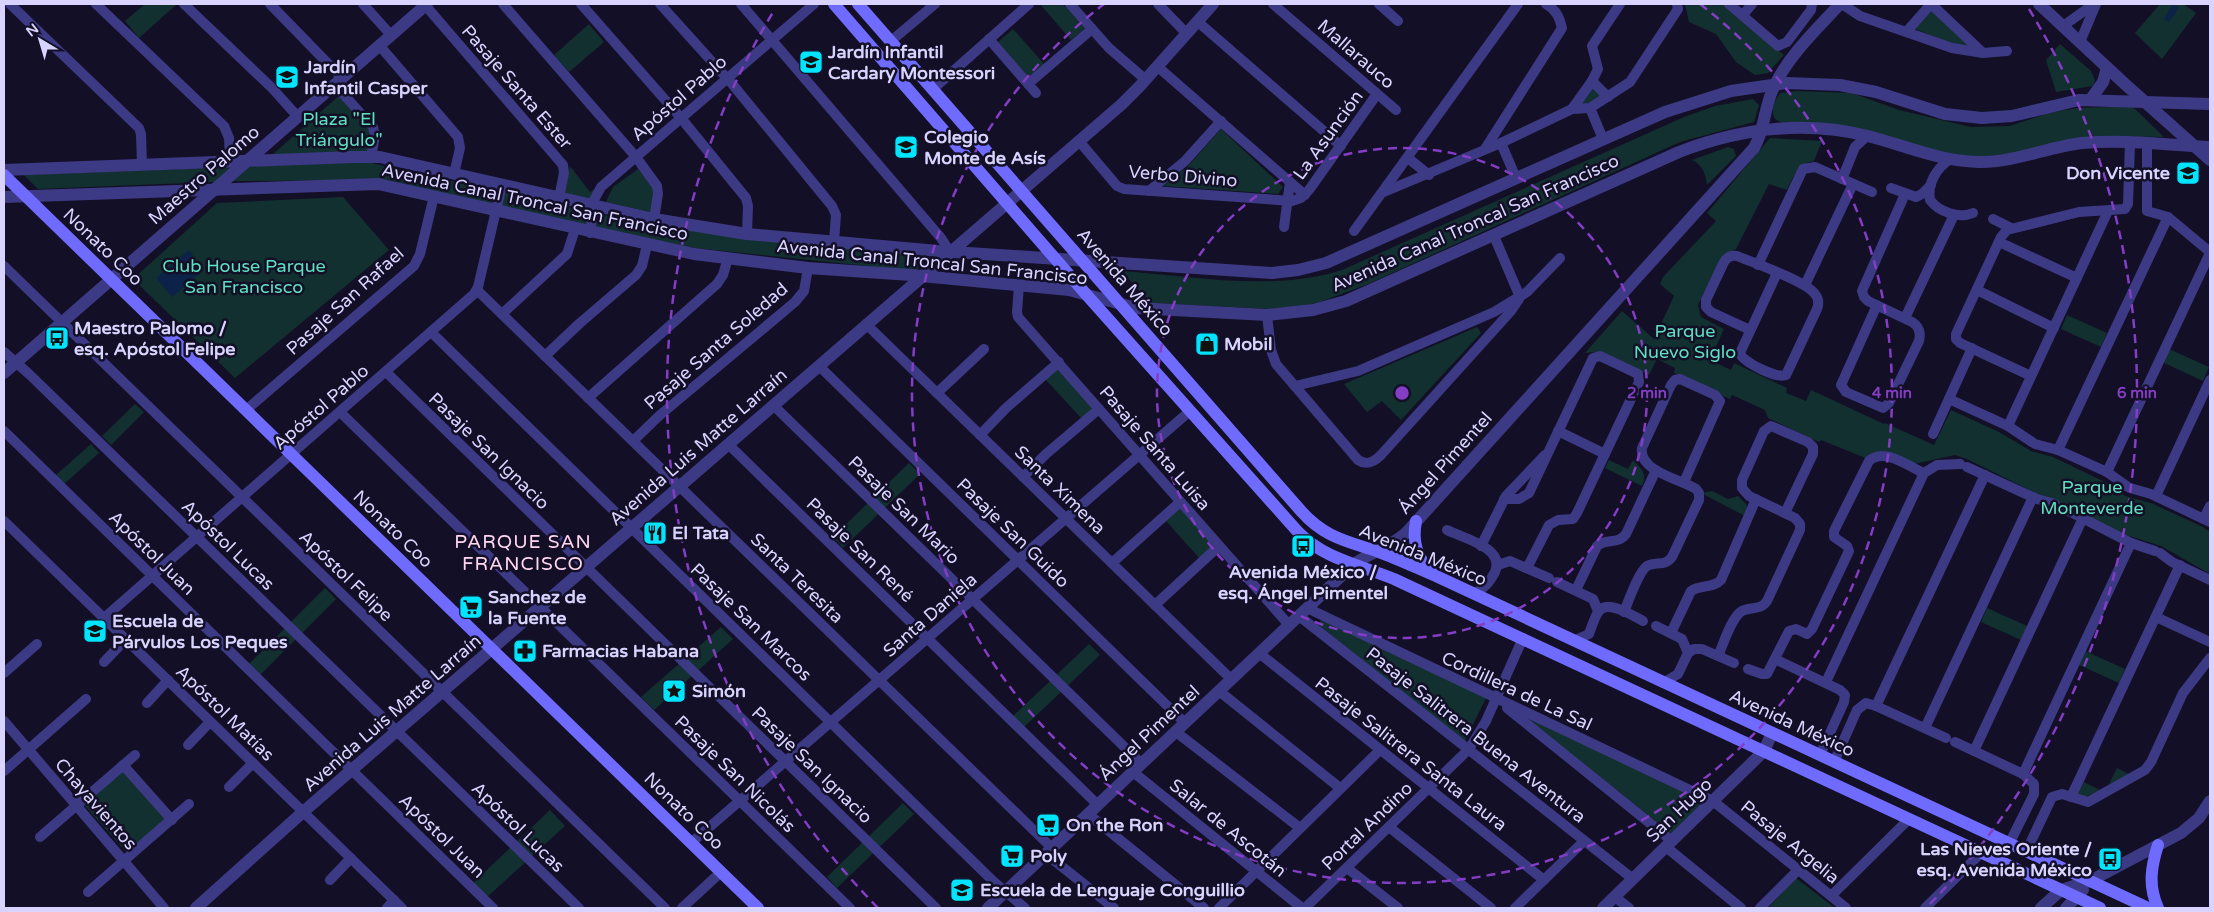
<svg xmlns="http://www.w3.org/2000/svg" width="2214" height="912" font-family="'Varela Round',sans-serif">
<rect width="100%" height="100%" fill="#130f26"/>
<!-- green -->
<g fill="#12302f">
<polygon points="145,4 177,4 139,38 125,21"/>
<polygon points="1040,4 1063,4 1085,28 1071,40"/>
<polygon points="1685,4 1723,4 1784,55 1768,73 1755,75 1736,62 1716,34 1689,22"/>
<polygon points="2160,4 2183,4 2196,13 2162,59 2135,33"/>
<polygon points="1932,10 1974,48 1952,44 1915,29"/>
<polygon points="589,24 604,42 569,72 554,55"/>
<polygon points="1013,29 1046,66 1031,80 998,42"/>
<polygon points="2060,44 2091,71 2095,80 2093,86 2056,92 2046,60"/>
<polygon points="1592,81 1608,97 1572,109"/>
<path d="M1796 91 1852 93 1899 110 1971 127 2010 126 2049 113 2077 108 2132 106 2164 137 2108 136 2008 154 1972 157 1781 123 1774 118C1771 108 1774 102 1780 93Z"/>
<polygon points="341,94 370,128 371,137 368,152 272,155"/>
<path d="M1753 99 1759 105 1754 122 1680 142 1368 284 1320 302 1298 307 1271 309 1151 303 1121 271C1191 276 1274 292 1342 270L1684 117 1715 106Z"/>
<polygon points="1221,129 1283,187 1278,194 1163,186 1188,166"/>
<path d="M1770 138 1822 141 1814 161C1797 164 1794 176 1787 190L1769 184 1736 249 1724 256 1720 261 1698 305 1701 317 1724 329 1710 360 1731 370 1734 363 1787 388 1786 393 1806 401 1811 390 1884 424 1885 423 1934 445 1951 410 1999 432 2031 451 2053 457 2107 483 2125 496 2151 503 2203 527 2210 532V574L2161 546 2126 535 2080 515 1967 459 1955 455 1914 464 1885 451 1871 453 1868 459 1821 440 1819 442 1768 418 1765 410 1732 395 1730 399 1674 373 1675 368 1657 359 1649 375 1594 352 1585 353 1622 311 1654 339 1674 296 1660 284 1663 277 1716 221 1707 213Z"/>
<path d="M1728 147 1734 149 1736 156 1707 185C1705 174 1704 166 1692 160Z"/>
<polygon points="367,162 603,215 685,229 929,254 916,271 676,246 388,180 238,181 38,189 24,175"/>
<polygon points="570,166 590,192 594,189 591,200 565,193"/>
<polygon points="638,169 657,192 654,213 606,202 613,187"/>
<polygon points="343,197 389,250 235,378 133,279 217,203"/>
<polygon points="2067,315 2107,333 2101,347 2061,329"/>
<polygon points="1477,327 1481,333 1401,420 1382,401 1367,412 1344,384"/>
<polygon points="2169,349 2209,367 2203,381 2162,362"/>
<polygon points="1058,369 1093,407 1083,420 1045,379"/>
<polygon points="135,404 144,412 111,445 102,436"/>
<polygon points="91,444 99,453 64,484 56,475"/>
<path d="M1609 460 1628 469 1633 460C1641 469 1648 473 1642 486L1605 468Z"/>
<polygon points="909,463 920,474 843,548 833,537"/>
<polygon points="1712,491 1728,499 1738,496 1747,505 1745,516 1701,493"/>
<polygon points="1180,508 1215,543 1201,560 1166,521"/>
<polygon points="325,588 336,599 260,675 249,664"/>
<polygon points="1987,608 2027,626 2021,640 1981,622"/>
<polygon points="1321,620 1487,696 1464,743 1318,624"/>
<polygon points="721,627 733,639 654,710 641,697"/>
<polygon points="1089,644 1100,655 1023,728 1012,717"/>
<polygon points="2085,651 2125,669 2119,683 2079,665"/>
<polygon points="1525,717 1707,801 1672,834"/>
<polygon points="2117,768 2131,775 2109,784"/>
<polygon points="124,770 167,818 127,853 84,805"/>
<polygon points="2084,782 2100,790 2084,798 2077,795"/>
<polygon points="903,803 914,814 837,888 827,877"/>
<polygon points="550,810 565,826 486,898 473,883"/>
<polygon points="1796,878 1835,908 1768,908"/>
</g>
<!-- water -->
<g fill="#0c2248">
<polygon points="2173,4 2179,7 2169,22 2164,19"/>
<polygon points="189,250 193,255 192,257 203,271 172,297 156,278"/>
</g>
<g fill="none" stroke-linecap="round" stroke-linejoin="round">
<!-- minor -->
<g stroke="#3d3a85" stroke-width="10">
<polyline points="10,4 139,128 141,134 142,165"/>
<polyline points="96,4 224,126 229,138 230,161"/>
<polyline points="184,4 272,88 298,117"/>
<polyline points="270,4 342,78"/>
<polyline points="363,4 391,35"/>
<polyline points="503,4 636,157 657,186 658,194 654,219"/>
<polyline points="581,4 681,118 746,198 748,206 747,234"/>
<polyline points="660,4 733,85 832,206 836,215 834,242"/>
<polyline points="741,4 941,238 950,252"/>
<polyline points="1070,4 1109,48 1146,80"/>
<polyline points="1158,4 1187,34"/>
<polyline points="1273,4 1396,110"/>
<polyline points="1379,4 1398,21"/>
<polyline points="1729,4 1778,46 1787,42 1811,10 1812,4"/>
<polyline points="1842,4 1860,16 1952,48 1983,53 2007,51"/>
<polyline points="1931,4 1983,53"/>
<polyline points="425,5 563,165 564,173 559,198"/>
<polyline points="1743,15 1752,4"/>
<polyline points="1198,22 1341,146"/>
<polyline points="2063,26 2094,4"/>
<polyline points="1907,31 1931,4"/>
<polyline points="989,39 1036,93"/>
<polyline points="891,41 935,4"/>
<polyline points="2080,42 2096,4"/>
<polyline points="379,45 458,137 460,148 454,174"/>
<polyline points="1158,67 1305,195"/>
<polyline points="1592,81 1608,97"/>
<polyline points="1028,84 1092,29"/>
<polyline points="335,85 373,127 375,136 371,157"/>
<polyline points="933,89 1029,4"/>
<polyline points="1590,108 1603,139"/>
<polyline points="1572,109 1592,81 1598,69 1592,46 1620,4"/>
<polyline points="1079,141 1117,186 1124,189 1292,201 1301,198 1309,190 1377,94"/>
<polyline points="1501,143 1516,178"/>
<polyline points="2147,143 2147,211 2168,217 2210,252"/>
<path d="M1485 149 1562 28C1559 16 1556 10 1546 4"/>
<polyline points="1408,158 1429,175"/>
<path d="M1949 160C1936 169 1927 184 1930 200 1939 212 1959 219 1973 213"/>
<polyline points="1842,179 1855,147 1867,136"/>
<polyline points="1891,188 1916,197 1922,194 1931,185"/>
<polyline points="1149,191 1185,161 1221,121"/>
<polyline points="1384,192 1501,143 1572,109 1590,108 1630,82 1678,9 1677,4"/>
<polyline points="1993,219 2011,228"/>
<polyline points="1284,227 1290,182"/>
<polyline points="1354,231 1518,4"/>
<polyline points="590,233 594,200 601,187 814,4"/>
<polyline points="1494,236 1520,297"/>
<polyline points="1999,242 2077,278"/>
<polyline points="1758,265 1803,169 1815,167 1872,192"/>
<polyline points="4,266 665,908"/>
<polyline points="1019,285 1017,312 1018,317 1289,625"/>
<polyline points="1805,285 1853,184"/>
<polyline points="477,290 1052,848"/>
<polyline points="1977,290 2054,328"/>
<path d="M1877 305 1841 385 1846 392 1883 408 1889 403 1919 341C1921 333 1919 326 1912 322L1868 301 1864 297 1862 291 1905 194"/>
<polyline points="502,314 567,254 575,229"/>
<path d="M1267 315 1271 350 1276 364 1358 460C1367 466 1374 462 1381 455L1511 311 1519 299"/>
<polyline points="1905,318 1954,215"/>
<polyline points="866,324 1231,679"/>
<path d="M1750 330 1711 312 1706 307V300L1724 262C1727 257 1731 255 1737 256 1754 263 1806 281 1815 294 1819 299 1819 304 1817 309L1786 375C1777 379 1742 362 1740 353L1777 273"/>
<polyline points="431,332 993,881 1025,908"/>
<polyline points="4,352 29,374 579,908"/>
<polyline points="545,356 580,323 636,275 642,266 647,245"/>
<polyline points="819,366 1185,723"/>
<polyline points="386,372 936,908"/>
<polyline points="2031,376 1960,343 1956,339 1956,334 2001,237 2007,230 2079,212 2125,209 2128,204 2130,143"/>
<polyline points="1295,386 1358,371 1494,312 1527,292 1560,258"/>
<polyline points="937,393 984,349"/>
<polyline points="588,398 717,284 723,275 728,258"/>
<polyline points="1949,399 2008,426 2032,442"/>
<polyline points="773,405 1142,764"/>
<polyline points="246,410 414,266 420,254 434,196"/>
<polyline points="340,412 850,908"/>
<polyline points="2008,426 2108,211"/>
<polyline points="4,431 493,908"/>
<polyline points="1558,431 1605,454"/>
<polyline points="1933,434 1972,348"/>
<polyline points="980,435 1006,408 1059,362"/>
<polyline points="633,441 660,415 795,302 804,291 808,268"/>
<polyline points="728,444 1098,805"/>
<polyline points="2035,444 2058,450 2107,472 2128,487"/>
<polyline points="2058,450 2168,217"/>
<polyline points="1967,467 2037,499 2055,504"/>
<polyline points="2107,472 2210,253"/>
<polyline points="1023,477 1046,454 1099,409"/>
<polyline points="2130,488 2151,494 2210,522"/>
<polyline points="2156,496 2210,380"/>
<polyline points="1504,499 1519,499 1529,493 1593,358 1600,356 1638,374 1639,382 1577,513 1573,519 1558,520 1549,525 1527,568"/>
<polyline points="2063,508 2131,543 2155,551"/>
<polyline points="2204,518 2210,506"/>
<polyline points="4,521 402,908"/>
<path d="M1447 530C1463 538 1506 548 1495 572 1489 583 1485 588 1473 594"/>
<polyline points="1481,546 1506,496 1545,455"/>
<polyline points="2160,553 2172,562 2210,580"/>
<polyline points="1112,563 1180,502"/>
<polyline points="1498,565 1510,561 1549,578"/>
<polyline points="1557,582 1593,599 1598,611"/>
<path d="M1576 590 1597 546C1606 538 1618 545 1626 534L1656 470"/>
<polyline points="1155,605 1219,546"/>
<polyline points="1307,608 1713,801 1846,908"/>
<path d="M1624 612C1628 602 1639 571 1647 566 1656 561 1665 567 1672 557L1699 500V493L1696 489C1680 479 1638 471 1642 448L1671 385 1675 380 1680 379 1715 395 1720 401 1684 482"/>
<polyline points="1299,616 1633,879"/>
<polyline points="2156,617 2210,642"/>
<polyline points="104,618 474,294 478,287 502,185"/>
<polyline points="1656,626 1682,639 1688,653"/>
<path d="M1671 633 1691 591C1701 584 1712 589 1721 580L1756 499"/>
<path d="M1573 641 1589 634C1592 627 1594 617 1599 611 1608 599 1633 616 1643 621"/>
<polyline points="1259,653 1544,880"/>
<path d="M1718 656C1723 645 1732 616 1742 611 1752 606 1760 611 1767 601L1800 530V524L1795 518 1749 496 1742 488V480L1764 431 1771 426 1808 442 1813 447V454L1785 513"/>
<polyline points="1775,659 1840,690 1845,695 1844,702 1820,755"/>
<polyline points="104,662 126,639"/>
<path d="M1748 669 1762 674H1767L1789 631 1796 629 1807 634 1812 629 1849 551 1847 546 1834 537V531L1869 461C1884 447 1908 466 1924 473"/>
<polyline points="4,673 37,644"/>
<polyline points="1826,682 1924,473 1937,465 1960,464"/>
<polyline points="1663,683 1678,674 1688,653 1694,649 1702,649 1734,663"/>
<polyline points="1219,691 1340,788"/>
<polyline points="147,703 168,680"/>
<polyline points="1876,706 1985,475"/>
<polyline points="1507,708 1672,841"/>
<polyline points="4,721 164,908"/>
<polyline points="1925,728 2033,497"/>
<polyline points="1176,732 1300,828"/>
<polyline points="1955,742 2023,774 2034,784 2034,794 2009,844"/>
<polyline points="188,745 210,722"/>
<polyline points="1974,751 2082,520"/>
<polyline points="1834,762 1857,710 1866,703 1876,706 1946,738"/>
<polyline points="123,765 172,820"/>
<polyline points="4,771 86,699"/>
<polyline points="1133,772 1302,908"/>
<polyline points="2023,774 2131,543"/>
<polyline points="229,787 253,763"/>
<polyline points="2071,797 2180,565"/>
<polyline points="1088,814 1204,908"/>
<polyline points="1389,827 1491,908"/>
<polyline points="40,837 135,755"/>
<polyline points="691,843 1190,411"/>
<polyline points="1666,847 1741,908"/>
<polyline points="2026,852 2052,797 2062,794 2088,802 2145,770 2151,762 2183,693 2210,658"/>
<polyline points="1046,854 1114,908"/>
<polyline points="1347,868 1398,908"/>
<polyline points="330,880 351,858"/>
<polyline points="88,892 189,804"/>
<polyline points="1831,896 1909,819"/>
<polyline points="1615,897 1629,908"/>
<polyline points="387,908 394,900"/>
<polyline points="682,908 721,872"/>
<polyline points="1219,908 1380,750"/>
<polyline points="1305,908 1469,749 1486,721 1523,638"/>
<polyline points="1515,908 1584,841"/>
<polyline points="1760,908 1798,870"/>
<polyline points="1925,908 1981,853"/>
</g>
<!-- tertiary -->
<g stroke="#3d3a85" stroke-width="12">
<polyline points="2039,4 2126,85 2210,160"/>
<polyline points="2091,99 2103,82 2107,68"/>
<polyline points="4,170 353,157 380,157 654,219 747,234 938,251 1272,273 1298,270 1326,263 1665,112 1731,91 1786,83 1840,85 1876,92 1945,114 1982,118 2012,116 2079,100 2210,104"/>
<path d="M4 197 378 184 694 254 808 268 911 275 1069 290 1136 308 1267 315 1313 310 1346 301 1679 152C1741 128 1803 120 1868 136 1906 146 1939 161 1978 162 2014 163 2047 147 2082 143 2124 139 2168 145 2210 147"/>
<polyline points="4,373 427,4"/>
<polyline points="196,908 303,812 1122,104 1139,87 1213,4"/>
<path d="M988 908 1353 565C1370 552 1390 548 1406 533L1754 148C1765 129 1764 108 1773 89 1787 57 1816 30 1840 4"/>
<polyline points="1603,908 1764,751 1772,733"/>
<polyline points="2041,908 2061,890 2090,881 2181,833 2199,818 2210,801"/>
<polyline points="2066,908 2083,890"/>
</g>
<!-- secondary -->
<g stroke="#6f6bff" stroke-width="12">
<path d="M834 4 1085 293 1298 532C1324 559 1360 565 1394 579L2100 908"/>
<path d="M858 4 1301 511C1325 538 1347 541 1379 552 1398 559 1417 568 1436 576L2148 908"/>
<polyline points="4,175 758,908"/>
<path d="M1416 521C1412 541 1417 559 1432 573"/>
<path d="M2158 845C2151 867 2148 886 2158 908"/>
</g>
</g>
<!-- distance rings -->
<g fill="none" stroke="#843dc5" stroke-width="2.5" stroke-dasharray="9 6">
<circle cx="1402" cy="393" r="245"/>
<path d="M1700 4A490 490 0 1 1 1104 4"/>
<path d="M878 908A735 735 0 0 1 775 9M2029 9A735 735 0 0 1 1926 908"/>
</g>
<!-- icons -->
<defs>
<g id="school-square" transform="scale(1.25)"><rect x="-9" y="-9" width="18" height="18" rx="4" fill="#00e5ff" stroke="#130f26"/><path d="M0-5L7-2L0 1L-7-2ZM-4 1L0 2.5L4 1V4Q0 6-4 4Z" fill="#111"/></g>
<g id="bus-square" transform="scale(1.25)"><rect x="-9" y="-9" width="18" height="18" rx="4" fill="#00e5ff" stroke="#130f26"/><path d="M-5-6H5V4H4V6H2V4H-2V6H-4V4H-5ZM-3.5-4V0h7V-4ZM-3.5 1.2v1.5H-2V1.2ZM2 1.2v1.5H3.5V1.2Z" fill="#111"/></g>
<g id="shop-square" transform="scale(1.25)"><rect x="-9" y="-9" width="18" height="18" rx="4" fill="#00e5ff" stroke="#130f26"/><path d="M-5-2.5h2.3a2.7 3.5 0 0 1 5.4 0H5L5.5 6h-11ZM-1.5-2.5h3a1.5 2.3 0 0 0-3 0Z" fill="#111"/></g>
<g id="restaurant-square" transform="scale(1.25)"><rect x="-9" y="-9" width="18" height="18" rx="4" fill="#00e5ff" stroke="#130f26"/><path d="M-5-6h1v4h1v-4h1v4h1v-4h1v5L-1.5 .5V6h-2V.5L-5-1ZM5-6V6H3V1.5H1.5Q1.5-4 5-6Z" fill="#111"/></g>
<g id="supermarket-square" transform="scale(1.25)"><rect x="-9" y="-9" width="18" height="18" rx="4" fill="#00e5ff" stroke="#130f26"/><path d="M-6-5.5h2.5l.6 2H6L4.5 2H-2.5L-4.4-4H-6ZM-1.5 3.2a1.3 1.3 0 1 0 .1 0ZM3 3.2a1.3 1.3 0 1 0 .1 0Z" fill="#111"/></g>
<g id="pharmacy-square" transform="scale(1.25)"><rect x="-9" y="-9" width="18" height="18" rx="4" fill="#00e5ff" stroke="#130f26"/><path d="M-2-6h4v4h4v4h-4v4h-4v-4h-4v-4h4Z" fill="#111"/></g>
<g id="sight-square" transform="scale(1.25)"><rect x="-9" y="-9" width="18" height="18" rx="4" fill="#00e5ff" stroke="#130f26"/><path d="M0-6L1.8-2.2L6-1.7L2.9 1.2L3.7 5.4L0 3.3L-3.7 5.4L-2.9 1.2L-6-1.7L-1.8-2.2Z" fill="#111"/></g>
</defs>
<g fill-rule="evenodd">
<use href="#school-square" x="811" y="62"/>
<use href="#school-square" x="287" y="77"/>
<use href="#school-square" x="906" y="147"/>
<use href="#school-square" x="2188" y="173"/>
<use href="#bus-square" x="57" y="338"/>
<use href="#shop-square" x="1207" y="344"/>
<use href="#restaurant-square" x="655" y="533"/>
<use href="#bus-square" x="1303" y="546"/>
<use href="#supermarket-square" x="471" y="607"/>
<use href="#school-square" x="95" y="631"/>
<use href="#pharmacy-square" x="525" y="651"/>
<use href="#sight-square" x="674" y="691"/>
<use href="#supermarket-square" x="1048" y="825"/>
<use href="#supermarket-square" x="1012" y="856"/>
<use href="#bus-square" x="2110" y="859"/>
<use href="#school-square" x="962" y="890"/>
</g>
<g text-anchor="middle" stroke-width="5" stroke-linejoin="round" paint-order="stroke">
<!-- poi labels -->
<g font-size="18" font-weight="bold" fill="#d9d4ff" stroke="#130f26" text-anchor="start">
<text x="828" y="58">Jardín Infantil<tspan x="828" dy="21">Cardary Montessori</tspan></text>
<text x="304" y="73">Jardín<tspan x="304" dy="21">Infantil Casper</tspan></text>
<text x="924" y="143">Colegio<tspan x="924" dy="21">Monte de Asís</tspan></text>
<text x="2170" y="179" text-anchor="end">Don Vicente</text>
<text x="74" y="334">Maestro Palomo /<tspan x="74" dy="21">esq. Apóstol Felipe</tspan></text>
<text x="1224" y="350">Mobil</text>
<text x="672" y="539">El Tata</text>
<text x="1303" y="578" text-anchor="middle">Avenida México /<tspan x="1303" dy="21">esq. Ángel Pimentel</tspan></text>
<text x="488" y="603">Sanchez de<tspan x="488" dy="21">la Fuente</tspan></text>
<text x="112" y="627">Escuela de<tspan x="112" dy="21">Párvulos Los Peques</tspan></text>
<text x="542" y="657">Farmacias Habana</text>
<text x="692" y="697">Simón</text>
<text x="1066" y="831">On the Ron</text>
<text x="2092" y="855" text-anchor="end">Las Nieves Oriente /<tspan x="2092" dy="21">esq. Avenida México</tspan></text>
<text x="1030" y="862">Poly</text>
<text x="980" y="896">Escuela de Lenguaje Conguillio</text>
</g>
<!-- street labels -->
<g font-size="18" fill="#d9d4ff" stroke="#130f26">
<text transform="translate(1356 54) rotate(41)" y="6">Mallarauco</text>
<text transform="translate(517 87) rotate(49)" y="6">Pasaje Santa Ester</text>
<text transform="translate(679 98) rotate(-41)" y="6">Apóstol Pablo</text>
<text transform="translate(1328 135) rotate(-54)" y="6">La Asunción</text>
<text transform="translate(204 175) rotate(-41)" y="6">Maestro Palomo</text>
<text transform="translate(1183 176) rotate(5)" y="6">Verbo Divino</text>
<text transform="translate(535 202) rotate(12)" y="6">Avenida Canal Troncal San Francisco</text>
<text transform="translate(1475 223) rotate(-24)" y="6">Avenida Canal Troncal San Francisco</text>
<text transform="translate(103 247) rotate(44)" y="6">Nonato Coo</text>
<text transform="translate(932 262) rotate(6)" y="6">Avenida Canal Troncal San Francisco</text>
<text transform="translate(1125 282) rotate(49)" y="6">Avenida México</text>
<text transform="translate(345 301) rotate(-42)" y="6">Pasaje San Rafael</text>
<text transform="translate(716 346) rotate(-41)" y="6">Pasaje Santa Soledad</text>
<text transform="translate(321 407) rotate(-41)" y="6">Apóstol Pablo</text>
<text transform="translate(698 447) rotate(-41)" y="6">Avenida Luis Matte Larraín</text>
<text transform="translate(1155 448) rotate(49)" y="6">Pasaje Santa Luisa</text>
<text transform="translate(489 451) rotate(44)" y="6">Pasaje San Ignacio</text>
<text transform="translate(1445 463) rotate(-48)" y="6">Ángel Pimentel</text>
<text transform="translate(1060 490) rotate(44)" y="6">Santa Ximena</text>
<text transform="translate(904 510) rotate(44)" y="6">Pasaje San Mario</text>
<text transform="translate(393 529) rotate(44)" y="6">Nonato Coo</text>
<text transform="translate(1013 533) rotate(44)" y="6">Pasaje San Guido</text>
<text transform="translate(228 545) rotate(44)" y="6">Apóstol Lucas</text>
<text transform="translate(860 550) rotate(44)" y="6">Pasaje San René</text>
<text transform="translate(152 553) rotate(44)" y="6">Apóstol Juan</text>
<text transform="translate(1423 555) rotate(22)" y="6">Avenida México</text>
<text transform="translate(346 576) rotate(44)" y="6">Apóstol Felipe</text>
<text transform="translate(797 578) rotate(44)" y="6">Santa Teresita</text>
<text transform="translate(930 615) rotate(-41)" y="6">Santa Daniela</text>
<text transform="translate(751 622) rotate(44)" y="6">Pasaje San Marcos</text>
<text transform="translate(1517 691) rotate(25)" y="6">Cordillera de La Sal</text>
<text transform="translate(225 713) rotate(44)" y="6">Apóstol Matías</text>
<text transform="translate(392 713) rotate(-41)" y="6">Avenida Luis Matte Larraín</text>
<text transform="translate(1792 723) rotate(25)" y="6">Avenida México</text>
<text transform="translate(1149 733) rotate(-43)" y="6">Ángel Pimentel</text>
<text transform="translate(1476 735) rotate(38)" y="6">Pasaje Salitrera Buena Aventura</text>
<text transform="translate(1411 754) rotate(38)" y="6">Pasaje Salitrera Santa Laura</text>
<text transform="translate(812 765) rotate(44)" y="6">Pasaje San Ignacio</text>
<text transform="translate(735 774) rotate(44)" y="6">Pasaje San Nicolás</text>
<text transform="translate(96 804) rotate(49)" y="6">Chayavientos</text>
<text transform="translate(1679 810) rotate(-44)" y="6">San Hugo</text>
<text transform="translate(684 811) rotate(44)" y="6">Nonato Coo</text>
<text transform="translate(1367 826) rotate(-44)" y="6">Portal Andino</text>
<text transform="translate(518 827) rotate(44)" y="6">Apóstol Lucas</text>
<text transform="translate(1228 828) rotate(39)" y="6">Salar de Ascotán</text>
<text transform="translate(442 836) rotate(44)" y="6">Apóstol Juan</text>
<text transform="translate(1790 842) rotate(39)" y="6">Pasaje Argelia</text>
</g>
<!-- park labels -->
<g font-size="18" fill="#5fe0c0" stroke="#130f26">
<text x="339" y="125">Plaza "El<tspan x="339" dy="21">Triángulo"</tspan></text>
<text x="244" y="272">Club House Parque<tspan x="244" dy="21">San Francisco</tspan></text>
<text x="1685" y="337">Parque<tspan x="1685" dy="21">Nuevo Siglo</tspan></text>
<text x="2092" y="493">Parque<tspan x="2092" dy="21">Monteverde</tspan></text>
</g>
<!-- neighbourhood labels -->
<g font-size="19" letter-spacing="1" fill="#ffd6f0" stroke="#130f26">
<text x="523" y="548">PARQUE SAN<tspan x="523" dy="22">FRANCISCO</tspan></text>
</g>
</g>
<circle cx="1402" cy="393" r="8" fill="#843dc5" stroke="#130f26" stroke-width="2.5"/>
<g font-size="15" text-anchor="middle" font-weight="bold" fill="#843dc5" stroke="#130f26" stroke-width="5" stroke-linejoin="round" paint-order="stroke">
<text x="1647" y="398">2 min</text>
<text x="1892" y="398">4 min</text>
<text x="2137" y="398">6 min</text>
</g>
<!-- border -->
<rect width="2214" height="912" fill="none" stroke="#d9d4ff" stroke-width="10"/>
<!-- north arrow -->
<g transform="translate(40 40) rotate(322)" stroke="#130f26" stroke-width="4" paint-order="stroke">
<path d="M0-4L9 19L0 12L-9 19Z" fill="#d9d4ff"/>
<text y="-8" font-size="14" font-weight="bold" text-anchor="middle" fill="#d9d4ff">N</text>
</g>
</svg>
